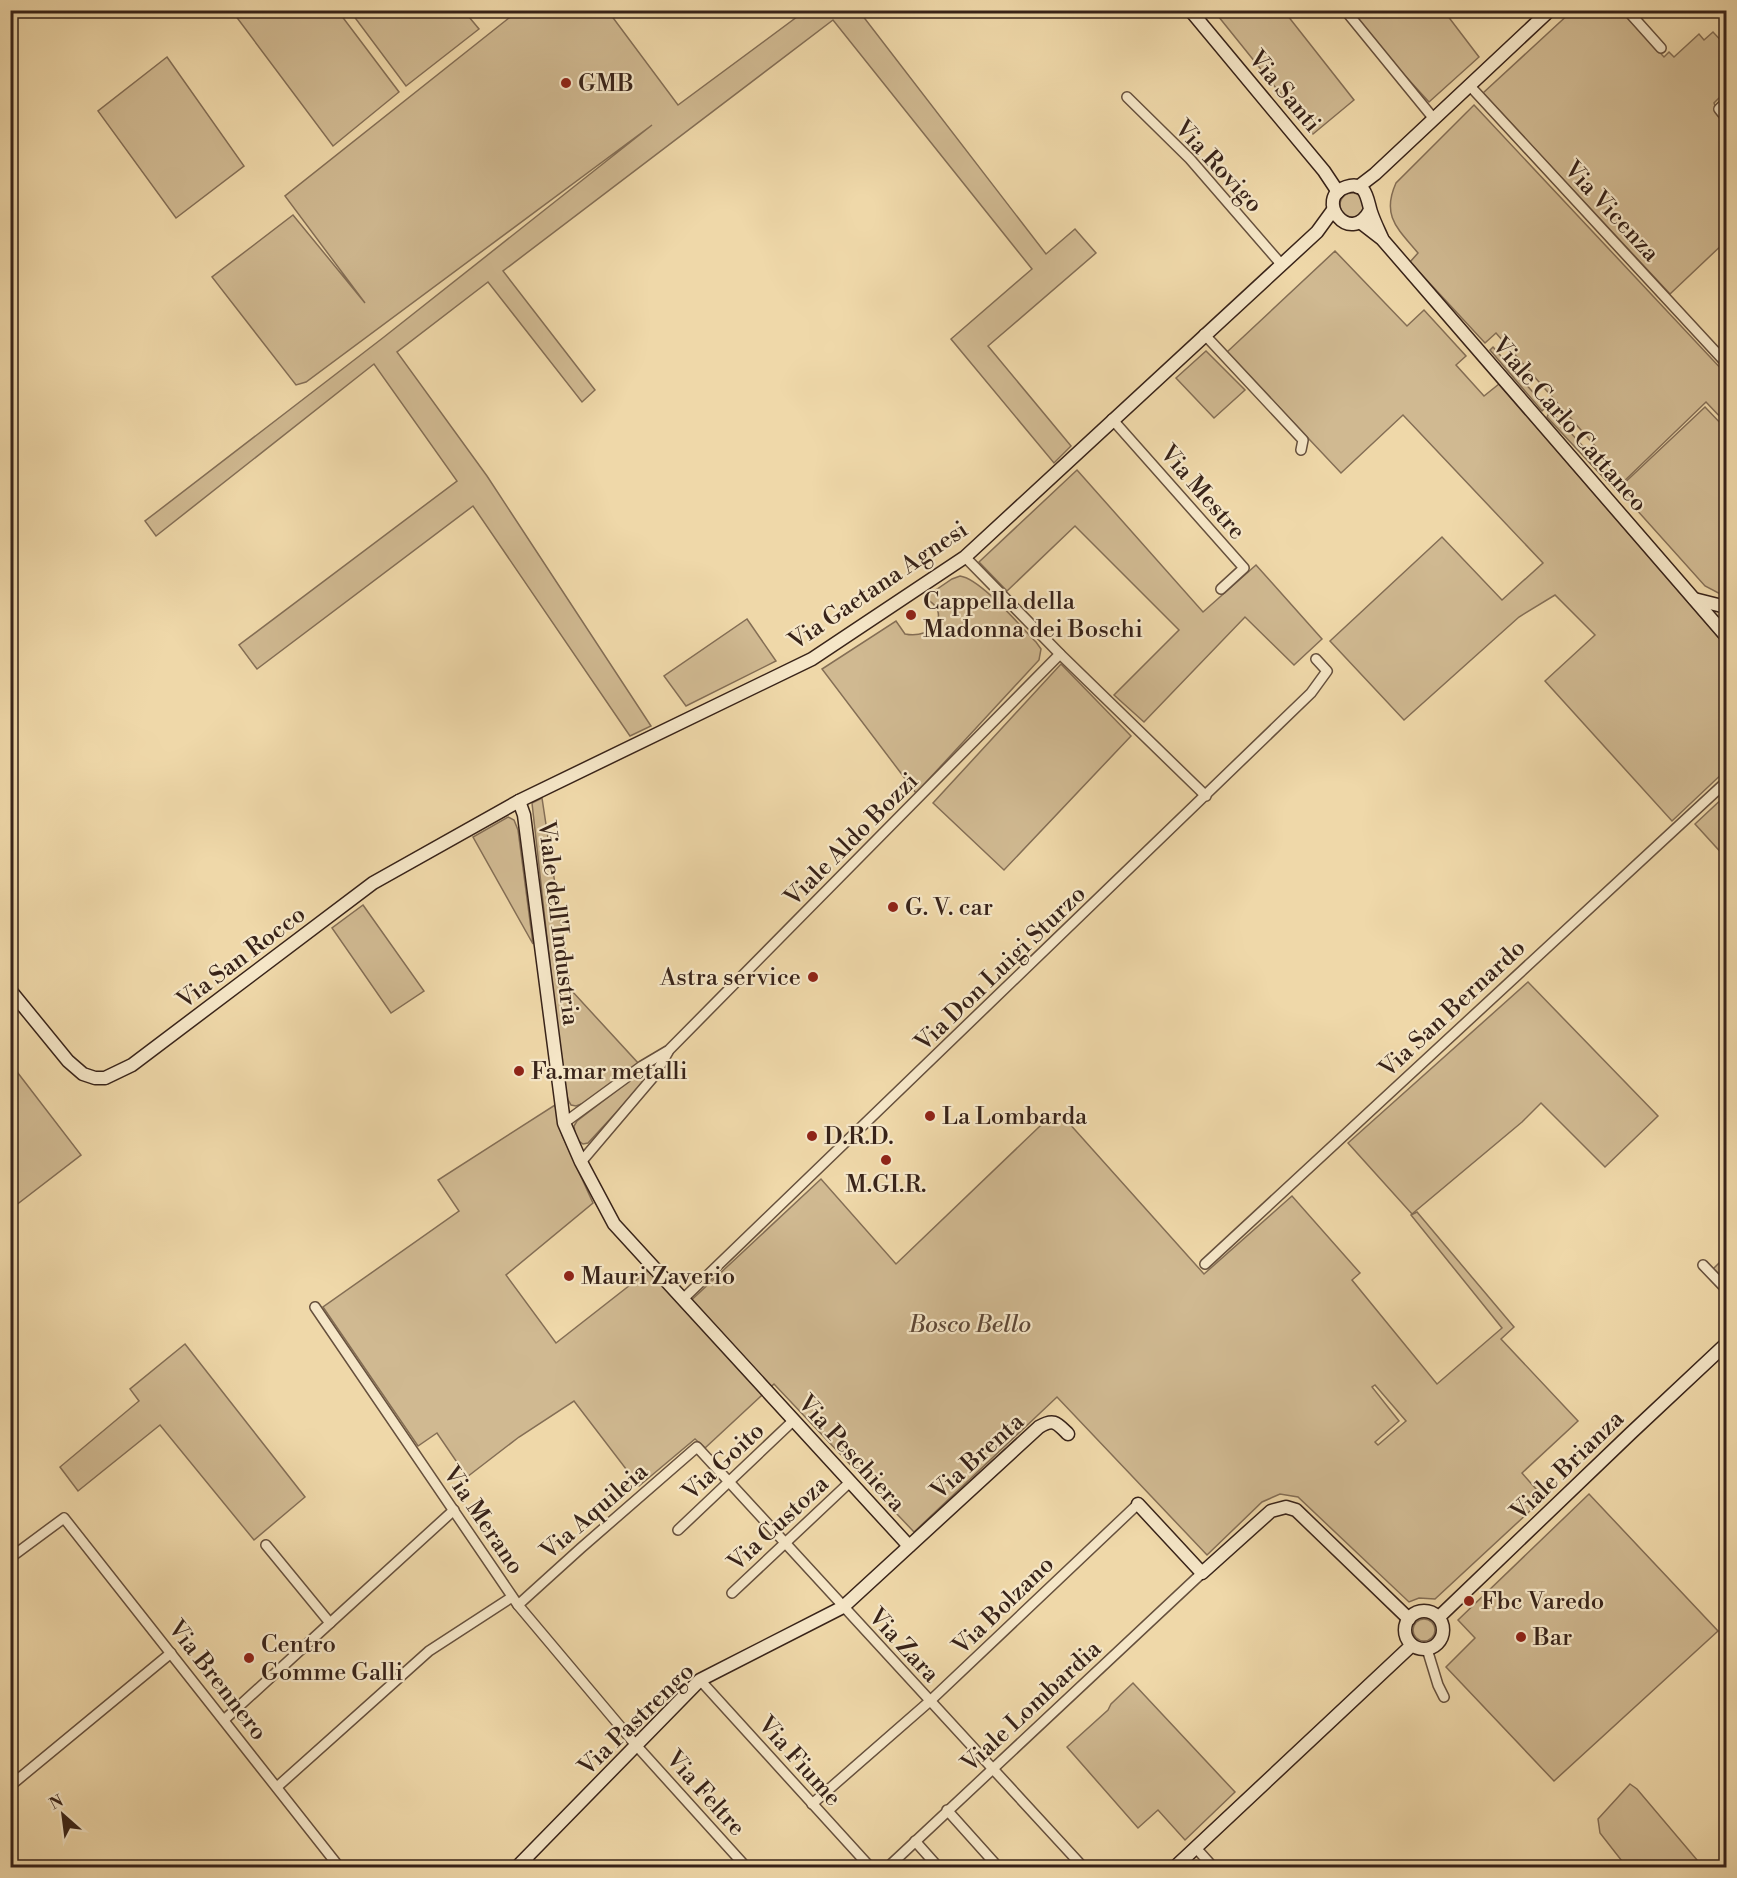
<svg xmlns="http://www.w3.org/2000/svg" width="1737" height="1878" font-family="'Libre Bodoni',serif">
<rect width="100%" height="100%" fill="#efd8a9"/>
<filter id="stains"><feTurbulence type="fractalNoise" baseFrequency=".00333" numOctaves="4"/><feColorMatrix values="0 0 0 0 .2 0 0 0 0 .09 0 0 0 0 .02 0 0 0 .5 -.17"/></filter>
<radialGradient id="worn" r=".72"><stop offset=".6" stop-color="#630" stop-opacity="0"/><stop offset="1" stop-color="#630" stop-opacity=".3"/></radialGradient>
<!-- green -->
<g fill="#d0b991" stroke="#846e55" stroke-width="1.5" fill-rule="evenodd">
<polygon points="519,10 608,11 678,105 805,11 859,11 1046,254 1075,229 1096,253 988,346 1071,446 1054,463 951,339 1032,269 833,20 503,271 595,390 582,402 488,282 397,352 487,476 651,726 630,736 473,506 257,669 239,645 457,481 374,364 156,536 145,521 384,337 652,125 306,382 296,385 212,277 293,215 365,303 285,196"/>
<polygon points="232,11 338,11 399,92 333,146"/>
<polygon points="350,11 464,11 479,29 406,86"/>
<polygon points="1214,11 1284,11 1354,100 1313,134"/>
<polygon points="1352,11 1444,11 1479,57 1429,102 1398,68"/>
<polygon points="1572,11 1621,11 1664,57 1669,52 1674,57 1699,34 1704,40 1713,32 1726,46 1726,91 1714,103 1717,111 1726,109 1726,241 1670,294 1483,93"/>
<polygon points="167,57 244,166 176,218 98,111"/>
<path d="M1474 105 1726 374V423L1706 402 1615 490 1547 417 1549 413 1552 412 1589 453 1595 446 1496 333 1485 343 1410 262 1418 253C1398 229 1381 216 1396 183Z"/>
<circle cx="1352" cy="205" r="12"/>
<polygon points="1335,251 1407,326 1424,310 1466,356 1456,365 1484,396 1499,384 1726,646 1726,770 1672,821 1545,681 1595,635 1555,595 1519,617 1404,720 1330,641 1442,537 1502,600 1543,563 1403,415 1341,473 1227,352"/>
<polygon points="1493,347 1546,407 1542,411 1490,350"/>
<polygon points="1206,351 1245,390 1214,418 1176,378"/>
<polygon points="1705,407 1726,429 1726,597 1705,586 1618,489"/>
<polygon points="1077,470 1203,612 1256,565 1322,639 1294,665 1245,617 1144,722 1114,695 1179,630 1075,526 1007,591 979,562"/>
<path d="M960 576C981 579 1020 626 1036 642L1041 649 1039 660 916 793 822 669 896 621 905 634C934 640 953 611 924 598L952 579Z"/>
<polygon points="747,619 776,661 686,706 664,676"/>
<polygon points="1061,664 1131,736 1004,870 933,803"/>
<polygon points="1726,795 1726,858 1695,824"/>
<polygon points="542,798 571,990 639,1064 584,1103 576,1106 571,1105 568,1100 562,1073 532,803"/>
<polygon points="508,817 514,820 518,830 533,944 473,837"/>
<polygon points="363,905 424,991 391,1013 332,928"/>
<polygon points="1528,982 1658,1116 1605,1167 1541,1103 1522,1122 1412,1214 1348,1143"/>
<polygon points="11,1064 81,1155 11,1209"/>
<polygon points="641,1072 647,1074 646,1080 588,1143 583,1144 576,1139 574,1126 577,1121"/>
<path d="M555 1105 562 1135 593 1203 506 1275 556 1343 648 1271 684 1307 821 1179 896 1264 1039 1127 1059 1112 1204 1274 1292 1196 1360 1273 1352 1280 1437 1384 1502 1328 1411 1215 1417 1212 1514 1327 1501 1339 1578 1421 1522 1473 1544 1498 1435 1599 1419 1598 1409 1602 1298 1497 1280 1494 1262 1502 1207 1555 1057 1397 914 1532 774 1384 705 1448 695 1439 639 1486 574 1401 519 1437 467 1477 437 1433 418 1446 323 1307 459 1211 438 1180ZM1375 1385 1406 1421 1378 1445 1375 1442 1399 1421 1372 1387Z"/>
<polygon points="1726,1256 1726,1285 1712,1270"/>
<polygon points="185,1344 305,1497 254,1540 160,1425 78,1491 60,1467 139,1401 130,1389"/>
<polygon points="1589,1494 1718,1631 1554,1781 1446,1667 1475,1638 1458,1620"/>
<circle cx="1424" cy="1630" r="11"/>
<polygon points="1133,1683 1235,1792 1185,1840 1158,1810 1138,1828 1067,1747 1108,1710 1111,1704"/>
<polygon points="1630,1784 1637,1789 1703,1867 1630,1868 1625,1865 1600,1833 1598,1819"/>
</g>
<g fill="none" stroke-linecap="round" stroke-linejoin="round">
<!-- street casing -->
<g stroke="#66503d" stroke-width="12">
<g id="street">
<polyline points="1345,10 1434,119"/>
<polyline points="1627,10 1661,48"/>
<polyline points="1469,85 1726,363"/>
<polyline points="1127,97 1190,159 1281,264"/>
<polyline points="1726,102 1719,109 1726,118"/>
<polyline points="1204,334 1303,440 1301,450"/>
<polyline points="1112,419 1244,568 1221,589"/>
<polyline points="965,557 1060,654 1206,796"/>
<polyline points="564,1123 642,1066 669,1050 1060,654"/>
<polyline points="581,1162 654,1076 668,1052"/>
<polyline points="1205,1264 1726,782"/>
<polyline points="1703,1265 1726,1289"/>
<polyline points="683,1299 1311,693 1327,671 1316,659"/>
<polyline points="315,1307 518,1605 635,1744 747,1868"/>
<polyline points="678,1530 794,1420"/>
<polyline points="10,1558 64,1518 340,1868"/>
<polyline points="732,1593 850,1482"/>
<polyline points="518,1605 581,1548 697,1447 1084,1868"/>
<polyline points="330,1623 454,1510"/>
<polyline points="1427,1649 1438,1685 1444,1697"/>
<polyline points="700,1680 871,1868"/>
<polyline points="224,1720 330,1623 266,1545"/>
<polyline points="10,1786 171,1653"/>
<polyline points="277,1787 429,1651 512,1597"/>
<polyline points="812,1804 930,1701 1138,1504"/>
<polyline points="947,1810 999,1868"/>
<polyline points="915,1841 939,1868"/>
<polyline points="1196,1848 1214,1868"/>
<polyline points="525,1858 535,1868"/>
<polyline points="887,1868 1202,1573"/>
</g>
</g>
<!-- secondary casing -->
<g stroke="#382319" stroke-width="15">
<g id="secondary">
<polyline points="1190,10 1324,171 1338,192"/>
<polyline points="1358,187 1375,174 1550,10"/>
<path d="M1370 210C1350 248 1313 198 1346 187 1367 180 1367 200 1371 212 1374 221 1378 229 1382 238"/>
<polyline points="1360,222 1382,239 1726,636"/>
<polyline points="1694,599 1726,607"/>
<polyline points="519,801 524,815 564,1123 581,1162 614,1224 909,1546"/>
<polyline points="10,990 68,1061 83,1074 95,1078 105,1078 132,1065 373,883 519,801 812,659 965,557 1317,232 1333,210"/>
<polyline points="1138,1504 1202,1573 1271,1511 1286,1507 1296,1510 1409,1619"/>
<circle cx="1424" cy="1630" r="19"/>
<polyline points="1439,1617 1631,1433 1726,1344"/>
<path d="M516 1868 700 1680 843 1607 1039 1427C1054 1418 1057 1423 1068 1434"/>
<polyline points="1174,1868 1412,1645"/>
</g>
</g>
<!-- street -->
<use href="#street" stroke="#f5e6c7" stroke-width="9"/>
<!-- secondary -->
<use href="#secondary" stroke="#f5e6c7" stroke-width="12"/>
</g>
<!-- markers -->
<g fill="#8f2418" stroke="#f5e6c7" stroke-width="2">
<circle cx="566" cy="83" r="6"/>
<circle cx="911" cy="615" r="6"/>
<circle cx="893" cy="907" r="6"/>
<circle cx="813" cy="977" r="6"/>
<circle cx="519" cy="1071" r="6"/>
<circle cx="930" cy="1116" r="6"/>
<circle cx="812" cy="1136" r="6"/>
<circle cx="886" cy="1160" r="6"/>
<circle cx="569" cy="1276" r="6"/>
<circle cx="1469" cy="1601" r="6"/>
<circle cx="1521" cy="1637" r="6"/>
<circle cx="249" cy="1658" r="6"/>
</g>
<g text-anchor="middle" stroke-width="4.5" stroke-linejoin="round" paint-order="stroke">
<!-- poi labels -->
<g font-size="24" fill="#382319" stroke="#f5e6c7" text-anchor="start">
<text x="578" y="91">GMB</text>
<text x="923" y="609">Cappella della<tspan x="923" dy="28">Madonna dei Boschi</tspan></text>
<text x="905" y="915">G. V. car</text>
<text x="801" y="985" text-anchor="end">Astra service</text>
<text x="531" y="1079">Fa.mar metalli</text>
<text x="942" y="1124">La Lombarda</text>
<text x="824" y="1144">D.R.D.</text>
<text x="886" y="1192" text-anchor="middle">M.GI.R.</text>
<text x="581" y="1284">Mauri Zaverio</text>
<text x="1481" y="1609">Fbc Varedo</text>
<text x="1533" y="1645">Bar</text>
<text x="261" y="1652">Centro<tspan x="261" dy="28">Gomme Galli</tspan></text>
</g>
<!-- street labels -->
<g font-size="24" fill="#382319" stroke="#f5e6c7">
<text transform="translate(1285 91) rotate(50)" y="8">Via Santi</text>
<text transform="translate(1219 166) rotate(47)" y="8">Via Rovigo</text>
<text transform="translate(1612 211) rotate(47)" y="8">Via Vicenza</text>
<text transform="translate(1570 424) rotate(49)" y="8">Viale Carlo Cattaneo</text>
<text transform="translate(1203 492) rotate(49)" y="8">Via Mestre</text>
<text transform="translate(878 585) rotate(-34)" y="8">Via Gaetana Agnesi</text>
<text transform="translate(851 839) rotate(-45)" y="8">Viale Aldo Bozzi</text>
<text transform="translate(559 923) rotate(83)" y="8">Viale dell'Industria</text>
<text transform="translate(241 957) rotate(-37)" y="8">Via San Rocco</text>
<text transform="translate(1000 968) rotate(-44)" y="8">Via Don Luigi Sturzo</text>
<text transform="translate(1452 1008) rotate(-43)" y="8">Via San Bernardo</text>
<text transform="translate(852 1453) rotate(48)" y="8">Via Peschiera</text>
<text transform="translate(977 1456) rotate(-42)" y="8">Via Brenta</text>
<text transform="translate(723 1461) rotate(-43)" y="8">Via Goito</text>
<text transform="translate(1567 1465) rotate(-44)" y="8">Viale Brianza</text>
<text transform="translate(594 1511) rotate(-41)" y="8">Via Aquileia</text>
<text transform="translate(484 1520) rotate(56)" y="8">Via Merano</text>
<text transform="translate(778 1523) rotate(-43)" y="8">Via Custoza</text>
<text transform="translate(1003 1605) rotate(-44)" y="8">Via Bolzano</text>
<text transform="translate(904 1645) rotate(47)" y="8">Via Zara</text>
<text transform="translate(218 1680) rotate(52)" y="8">Via Brennero</text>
<text transform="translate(1031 1706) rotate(-43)" y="8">Viale Lombardia</text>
<text transform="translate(636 1719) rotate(-44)" y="8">Via Pastrengo</text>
<text transform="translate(800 1761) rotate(48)" y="8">Via Fiume</text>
<text transform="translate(706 1793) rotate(48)" y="8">Via Feltre</text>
</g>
<!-- park labels -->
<g font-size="24" font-style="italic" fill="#5e4837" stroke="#f5e6c7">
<text x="970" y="1332">Bosco Bello</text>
</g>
</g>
<!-- margin -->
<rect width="1737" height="1878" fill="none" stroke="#efd8a9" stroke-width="36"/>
<rect x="12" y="12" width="1713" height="1854" fill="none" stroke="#382319" stroke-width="3"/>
<rect x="18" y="18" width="1701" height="1842" fill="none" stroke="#382319" stroke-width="1.5"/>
<!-- north arrow -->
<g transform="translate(63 1815) rotate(332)" stroke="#f5e6c7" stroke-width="4.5" paint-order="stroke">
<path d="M0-4.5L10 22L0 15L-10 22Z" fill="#382319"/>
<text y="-9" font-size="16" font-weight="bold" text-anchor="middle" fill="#382319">N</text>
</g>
<rect width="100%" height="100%" filter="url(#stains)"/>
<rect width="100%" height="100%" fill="url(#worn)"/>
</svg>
